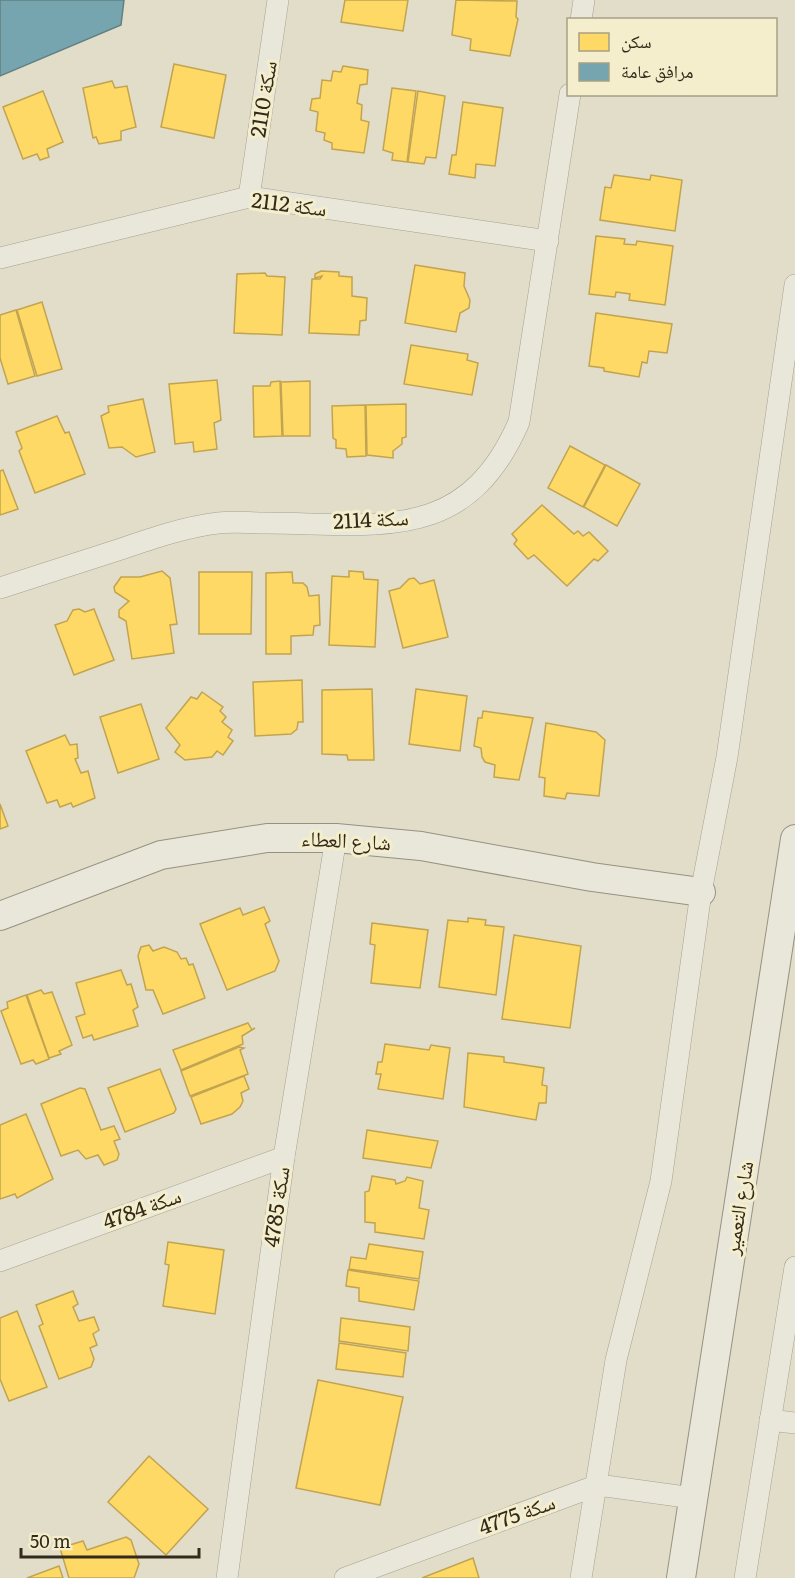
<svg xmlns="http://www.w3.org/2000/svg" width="795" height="1578" font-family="Literata,'Noto Naskh Arabic',serif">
<rect width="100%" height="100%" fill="#e2ddc8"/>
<!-- homes -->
<g fill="#ffd966" stroke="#c2a450" stroke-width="1.5">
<polygon points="345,0 408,0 403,31 341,22"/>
<polygon points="456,0 517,1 516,17 518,19 510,56 470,50 471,39 452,35"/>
<polygon points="174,64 226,75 214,138 161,127"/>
<polygon points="343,66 368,70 367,84 360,85 357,103 362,105 361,120 369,122 364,153 332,149 332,143 324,140 325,133 316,131 318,112 310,110 312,99 320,98 322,80 331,81 333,71 341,72"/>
<polygon points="112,81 115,88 127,86 136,127 121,131 121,140 99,144 96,137 93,138 83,88"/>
<polygon points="392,88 416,91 407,162 392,160 393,153 383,150"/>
<polygon points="43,91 63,142 47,149 49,157 40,160 37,154 23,159 3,107"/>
<polygon points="418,91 445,96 436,158 426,157 424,164 408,162"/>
<polygon points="463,102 503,108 495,166 476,164 475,178 449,174 452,155 456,155"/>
<polygon points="614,175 650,180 651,175 682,180 675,231 600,220 605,187 611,188"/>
<polygon points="596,236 625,239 624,244 636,245 637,241 673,246 665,305 629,300 630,294 616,292 615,297 589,294"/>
<polygon points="415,265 465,273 464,286 470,300 469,308 460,313 456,332 405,323"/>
<polygon points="321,271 339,272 339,276 352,277 352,296 367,298 366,320 360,321 359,335 309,333 312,279 320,279 322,276 315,278 315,274"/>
<polygon points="265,273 267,276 285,277 282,335 234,333 237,274"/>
<polygon points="42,302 62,369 37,376 17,310"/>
<polygon points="16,310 35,376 8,384 0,358 0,315"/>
<polygon points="596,313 672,324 667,353 649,351 647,363 642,362 639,377 604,371 604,368 589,366"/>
<polygon points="411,345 468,354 467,360 478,363 472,395 404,384"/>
<polygon points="217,380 221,420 214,423 217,449 194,452 193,442 175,444 169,384"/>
<polygon points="280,381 282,436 254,437 253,386 270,386 271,382"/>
<polygon points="310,381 310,436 283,436 281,382"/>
<polygon points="143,399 155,452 136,457 122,447 109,448 101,416 109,412 108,406"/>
<polygon points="406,404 406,437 402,438 402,444 393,451 393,458 367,455 366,405"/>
<polygon points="365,405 366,456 347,457 346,449 336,448 336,440 333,438 332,406"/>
<polygon points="57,416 65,433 69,432 85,474 35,493 19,451 22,448 16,432"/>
<polygon points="570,446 605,465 583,507 548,488"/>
<polygon points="606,465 640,484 617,526 584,507"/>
<polygon points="3,470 18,509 0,515 0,471"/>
<polygon points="542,505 574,534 578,531 583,536 589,532 608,551 598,561 594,559 567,586 534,555 528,559 514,544 517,540 512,534"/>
<polygon points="162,571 170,578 177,624 170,625 174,653 132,659 126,621 119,617 119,610 129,601 115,592 114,587 121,577 140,577"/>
<polygon points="349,571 363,572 364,579 378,580 375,647 329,645 332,576 349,577"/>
<polygon points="199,572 252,572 251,634 199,634"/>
<polygon points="292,572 293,583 303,583 307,587 309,596 319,595 320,625 314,626 313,635 291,636 291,654 266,654 266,573"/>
<polygon points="414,578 420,584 434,580 448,637 403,648 389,591 400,588 409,579"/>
<polygon points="79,609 85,612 94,609 114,660 74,675 55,625 67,621 73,610"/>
<polygon points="302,680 303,722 298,722 297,729 291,734 255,736 253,682"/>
<polygon points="372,689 374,760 348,760 347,755 322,754 322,690"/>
<polygon points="416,689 467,696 460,751 409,744"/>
<polygon points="202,692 223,707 220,711 226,717 222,722 232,730 228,737 233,741 223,755 217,751 212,757 185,760 175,752 180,745 166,728 191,697 197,699"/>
<polygon points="141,704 159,759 118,773 100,717"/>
<polygon points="483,711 533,718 519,780 494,777 495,765 485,762 482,757 481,748 474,746 478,718 482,718"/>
<polygon points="546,723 596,732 605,740 599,796 567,793 565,799 544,796 545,778 539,777"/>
<polygon points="65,735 70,745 77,744 78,758 75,759 81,773 88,771 95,798 73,807 71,803 60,807 57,800 47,803 26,751"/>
<polygon points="0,804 8,826 0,829"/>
<polygon points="264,907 270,921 265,924 279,961 275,971 227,990 200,924 240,908 243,915"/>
<polygon points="468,918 486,920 485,925 504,927 496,995 439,987 448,920 468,922"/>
<polygon points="372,923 428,930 420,988 371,983 375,945 370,944"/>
<polygon points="514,935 581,946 570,1028 502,1019"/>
<polygon points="149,945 153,951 164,947 177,952 181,959 186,958 189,965 193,964 205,998 163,1014 153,990 146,990 138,956 141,947"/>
<polygon points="121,970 127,985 131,984 138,1007 133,1010 138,1026 94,1040 92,1035 83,1038 76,1017 85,1014 76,983"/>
<polygon points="41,990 44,994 52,992 72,1045 59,1051 61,1054 49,1058 27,995"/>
<polygon points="26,995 49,1059 36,1064 33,1060 21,1064 1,1011 8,1008 7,1002"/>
<polygon points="248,1023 252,1030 255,1028 242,1036 243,1044 181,1070 173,1050"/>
<polygon points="385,1044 429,1050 431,1045 450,1048 443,1099 378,1089 381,1074 376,1074 378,1062 382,1062"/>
<polygon points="239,1047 244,1048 240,1050 248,1074 190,1096 181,1071"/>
<polygon points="468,1053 504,1057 504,1062 544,1068 542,1085 547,1086 546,1103 539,1103 536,1120 464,1107"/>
<polygon points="160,1069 176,1109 174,1113 125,1132 108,1088"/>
<polygon points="244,1076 249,1089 241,1093 243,1101 240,1107 232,1114 201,1124 191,1097"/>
<polygon points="80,1088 85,1089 101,1130 114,1126 120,1139 114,1141 119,1154 117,1160 104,1165 98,1155 86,1159 78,1150 61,1156 41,1104"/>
<polygon points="26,1114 53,1179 17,1198 15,1194 0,1199 0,1125"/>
<polygon points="367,1130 438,1141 431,1168 363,1158"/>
<polygon points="372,1176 395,1180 396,1184 405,1181 407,1177 423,1181 419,1208 429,1210 424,1239 375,1232 375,1223 365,1222 365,1192 369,1191"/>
<polygon points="168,1242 224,1250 215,1314 163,1306 169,1265 165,1264"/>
<polygon points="369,1244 423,1252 419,1279 349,1269 351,1257 366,1259"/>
<polygon points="348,1270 419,1281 414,1310 359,1301 359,1288 346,1286"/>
<polygon points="73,1291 78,1304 73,1307 79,1321 94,1317 99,1330 93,1334 97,1345 90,1348 94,1359 91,1367 59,1379 39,1326 43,1324 36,1305"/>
<polygon points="17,1311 47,1387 9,1401 0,1379 0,1318"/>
<polygon points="341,1318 410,1327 408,1351 339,1341"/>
<polygon points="339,1343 406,1353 403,1377 336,1369"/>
<polygon points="318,1380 403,1397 380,1505 296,1488"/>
<polygon points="149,1456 208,1509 166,1555 108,1502"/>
<polygon points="126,1537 131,1540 139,1564 134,1578 69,1578 60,1548 83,1541 87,1550"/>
<polygon points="473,1558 479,1578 422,1578"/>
<polygon points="59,1566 63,1578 27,1578"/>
</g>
<!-- public -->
<polygon fill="#76a5af" stroke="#628083" stroke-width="1.5" points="0,0 124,0 121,25 0,76"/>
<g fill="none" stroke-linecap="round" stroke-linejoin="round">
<!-- street casing -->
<g stroke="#a6a192" stroke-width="22">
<g id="street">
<polyline points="581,20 584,0"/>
<polyline points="249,197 278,0"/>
<polyline points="0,258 249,197 548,241"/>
<path d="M0 588C40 575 81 562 121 549 153 538 185 527 218 523 233 521 249 523 264 523 377 523 465 546 519 422L570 94"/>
<polyline points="0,1261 284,1157"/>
<polyline points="770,1420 795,1423"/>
<polyline points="227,1578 284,1157 336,838"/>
<polyline points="345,1578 598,1485 693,1498"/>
<polyline points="581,1578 616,1360 661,1181 701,892 727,757 795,285"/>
<polyline points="745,1578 795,1267"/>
</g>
</g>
<!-- secondary casing -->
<g stroke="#969182" stroke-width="30">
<g id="secondary">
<polyline points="0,916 161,855 267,838 336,838 421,846 592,877 701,892"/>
<polyline points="681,1578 795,839"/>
</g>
</g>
<!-- street -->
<use href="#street" stroke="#e9e7da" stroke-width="21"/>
<!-- secondary -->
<use href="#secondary" stroke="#e9e7da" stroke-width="28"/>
</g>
<g text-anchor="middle" stroke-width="6" stroke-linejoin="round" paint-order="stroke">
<!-- street labels -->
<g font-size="21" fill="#332a1b" stroke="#f4eecc">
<text transform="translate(264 99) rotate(-81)" y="7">سكة 2110</text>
<text transform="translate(289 205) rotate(7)" y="7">سكة 2112</text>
<text transform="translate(371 520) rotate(-3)" y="7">سكة 2114</text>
<text transform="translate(346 841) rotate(3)" y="7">شارع العطاء</text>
<text transform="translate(277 1207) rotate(-82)" y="7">سكة 4785</text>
<text transform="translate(739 1208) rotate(-81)" y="7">شارع التعمير</text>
<text transform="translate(142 1209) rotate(-20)" y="7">سكة 4784</text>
<text transform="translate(517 1515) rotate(-20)" y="7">سكة 4775</text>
</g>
</g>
<!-- legend -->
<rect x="567" y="18" width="210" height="78" fill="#f4eecc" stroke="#a7a085" stroke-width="1.5"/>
<rect x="579" y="33" width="30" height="18" fill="#ffd966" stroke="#a7a085" stroke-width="1.5"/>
<text x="621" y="48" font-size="18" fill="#332a1b">سكن</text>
<rect x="579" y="63" width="30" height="18" fill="#76a5af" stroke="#a7a085" stroke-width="1.5"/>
<text x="621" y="78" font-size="18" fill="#332a1b">مرافق عامة</text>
<!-- scale -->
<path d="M21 1548v9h178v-9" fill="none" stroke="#332a1b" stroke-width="3"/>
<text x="30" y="1548" font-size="18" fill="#332a1b" stroke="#f4eecc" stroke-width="4.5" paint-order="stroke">50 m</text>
</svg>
